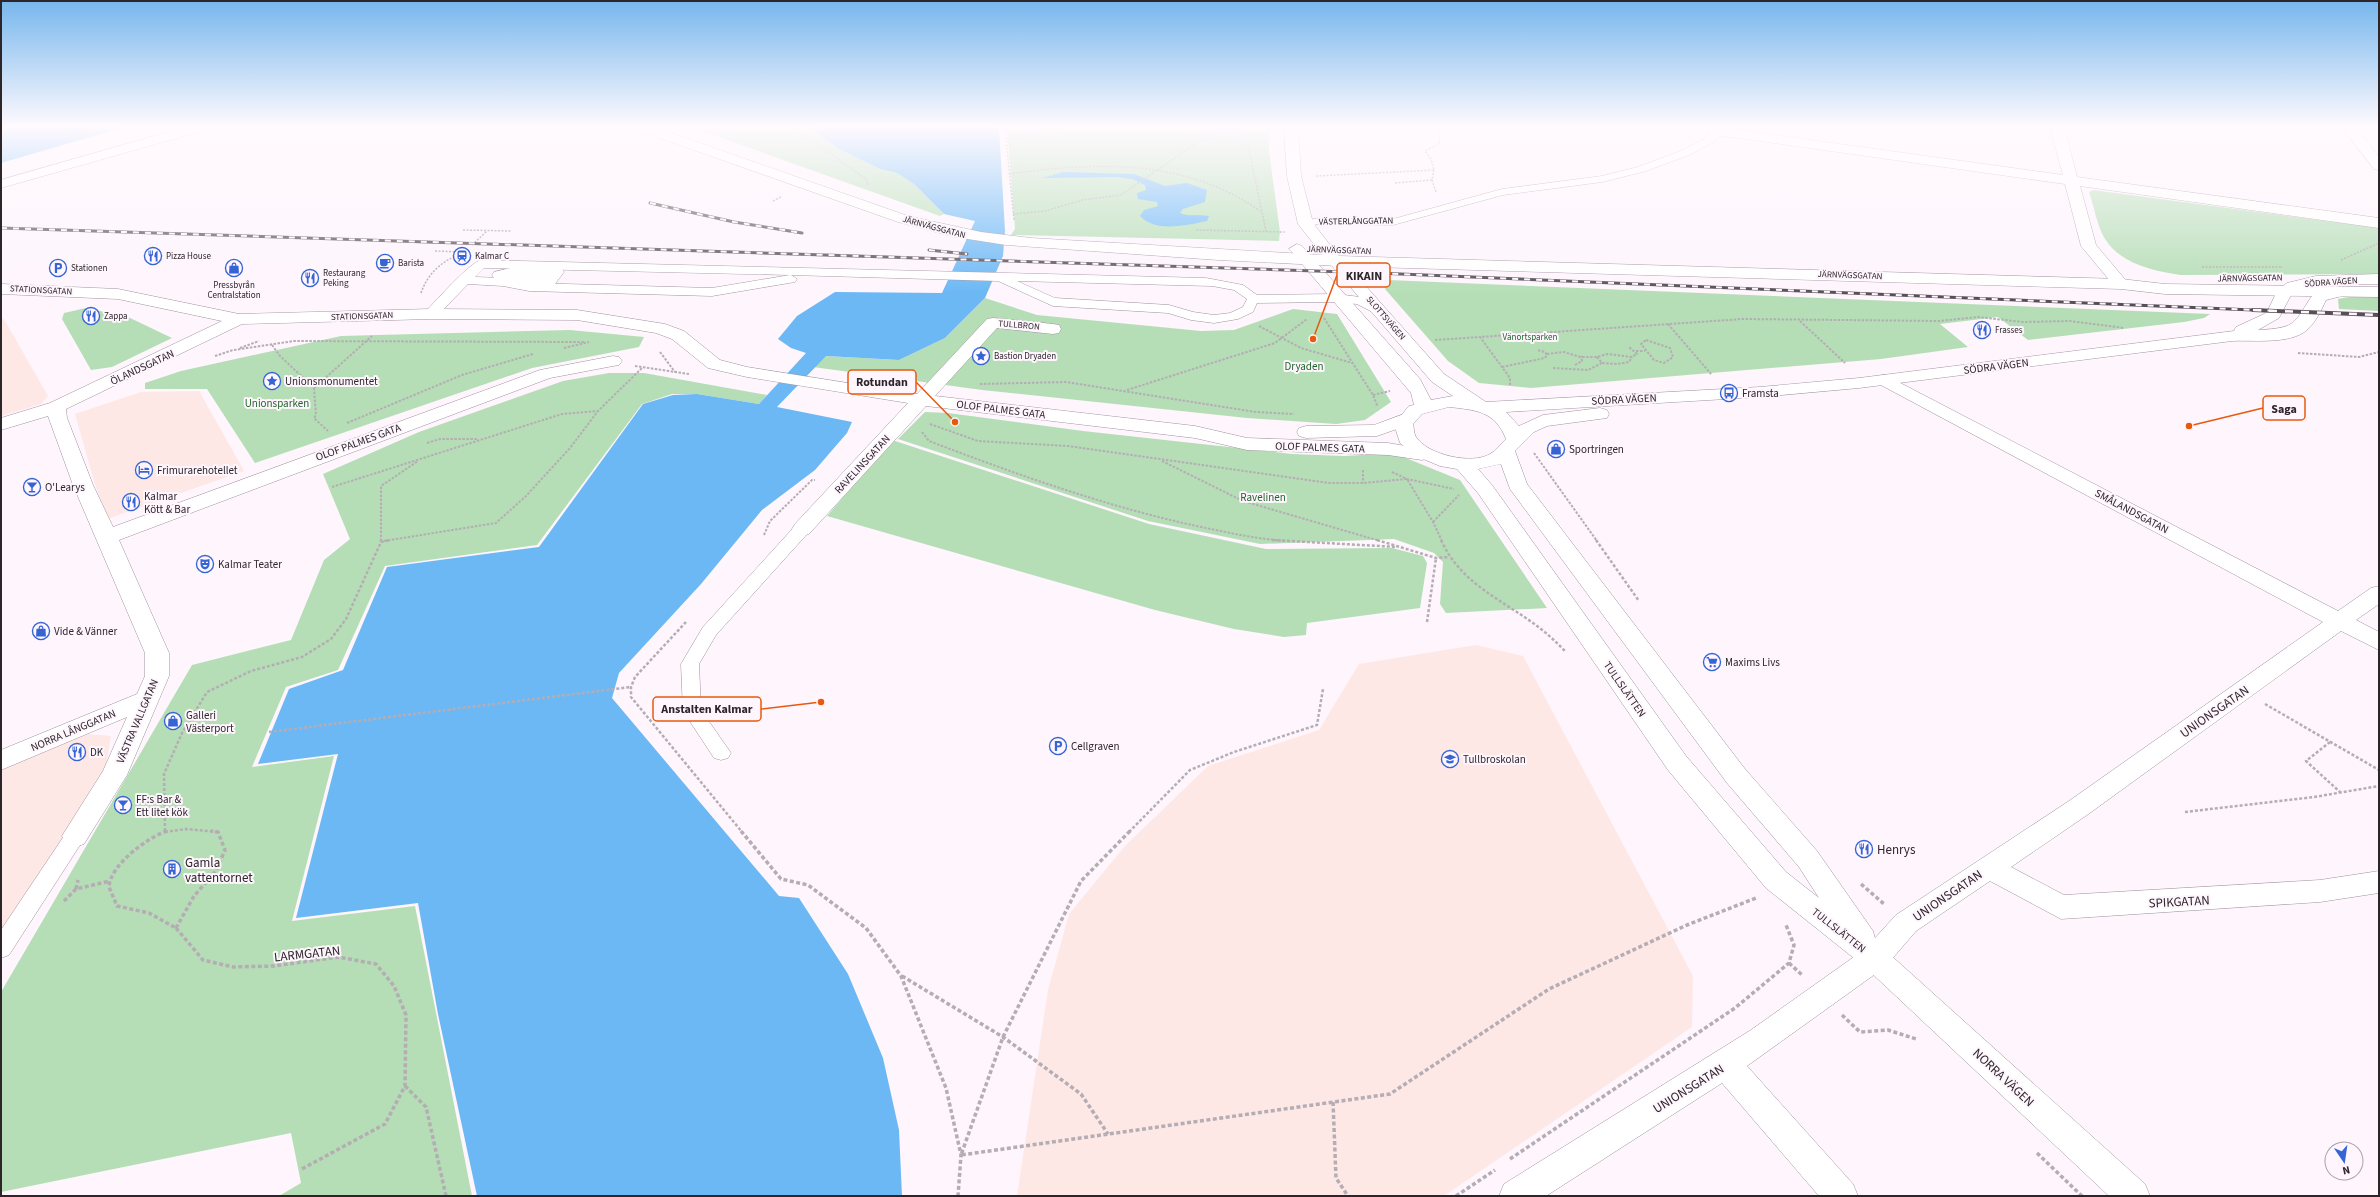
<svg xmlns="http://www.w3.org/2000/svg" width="2380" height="1197" font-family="'Source Sans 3',sans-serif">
<rect width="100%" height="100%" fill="#fef5fd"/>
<!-- commercial -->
<g fill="#fee8e6">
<polygon points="1,317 5,321 48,396 41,404 1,416"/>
<polygon points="199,391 244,471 107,519 94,481 75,414 141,392"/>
<polygon points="1476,645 1523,656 1693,976 1692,1027 1444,1196 1017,1196 1048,990 1069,914 1125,846 1208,766 1319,730 1359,664"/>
<polygon points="87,734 111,736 104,778 1,938 1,770"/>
</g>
<!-- green -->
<g fill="#b5deb6">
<polygon points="691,127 809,127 837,148 880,169 897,173 914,184 944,214 940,216"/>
<polygon points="1007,127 1269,127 1269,151 1280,232 1279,241 1011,235 1015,229"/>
<path d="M2093 190 2379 228V274L2181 275C2153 271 2121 264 2105 239 2097 226 2094 206 2089 192Z"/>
<polygon points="1388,280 2210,314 2204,318 2184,322 2028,340 1998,317 1940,324 1968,347 1881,359 1531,388 1479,383 1448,361 1385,289"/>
<polygon points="2349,297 2379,297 2379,311 2339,309 2338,299"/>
<polygon points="985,298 1037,315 1201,331 1234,330 1293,309 1337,314 1391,402 1365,420 1336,424 1247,418 982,390 813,367 825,356 899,360 945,338"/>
<polygon points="86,308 128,317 172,338 112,367 91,370 62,319 64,313"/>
<polygon points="570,330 644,337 639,347 532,368 255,463 207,389 145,389 145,383 181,371 341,336"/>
<polygon points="609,373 644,373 767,395 759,404 697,394 672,394 642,404 537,545 385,566 338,670 286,687 252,767 334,756 292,921 415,906 472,1196 279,1196 301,1183 291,1133 1,1192 1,992 192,665 291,640 324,560 350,539 323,474 419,432 563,381"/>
<polygon points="925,412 948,413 1083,431 1292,454 1344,456 1381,454 1401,456 1460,480 1547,608 1446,613 1440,604 1443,562 1434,553 1394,539 1260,544 1148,521 898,439"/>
<polygon points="892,440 1149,524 1266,549 1392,548 1423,556 1427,563 1420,608 1307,623 1306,635 1284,637 1234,629 1155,610 827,516"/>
</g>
<!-- water -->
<g fill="#6bb8f5">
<polygon points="1,127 125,127 1,163"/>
<polygon points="809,127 999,127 1005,231 1003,256 985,298 945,338 899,360 826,356 777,407 852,422 847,433 815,470 762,510 701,584 619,673 612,698 779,896 799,898 848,974 883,1058 899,1130 902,1196 477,1196 438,1014 418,903 296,918 338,754 258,764 289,689 343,670 387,567 539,547 643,404 673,395 697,394 759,404 806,353 791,348 778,339 797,316 835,292 942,293 975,221 944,214 914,184 897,173 880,169 837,148"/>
<path d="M1063 172 1134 174 1165 186 1187 183 1207 190 1205 202 1183 209 1180 213C1189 217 1199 214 1209 216L1207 221C1187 225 1156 233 1140 216L1144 210 1158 206 1157 202 1138 199 1137 193 1146 190 1145 185 1132 179 1117 177 1042 178Z"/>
</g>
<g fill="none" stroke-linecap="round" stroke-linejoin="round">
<!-- service casing -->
<g stroke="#a0929f" stroke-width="1">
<g id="service">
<polygon points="1717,128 1722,131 1714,142 1689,155 1646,171 1602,182 1503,195 1393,225 1318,224 1306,227 1300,224 1302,222 1318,218 1393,219 1502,189 1602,176 1638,167 1681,151 1706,138 1713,129"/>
<path d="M481 260 1206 278 1243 285 1257 295 1336 294 1360 297 1386 312 1380 316 1357 304 1336 302 1257 303 1253 312 1238 319 1214 323 1191 320 1168 313 1053 306 998 281 791 275 797 279 795 282 712 296 529 291 503 286 468 284 436 317H426L425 314 426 311C437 300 469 263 481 260ZM484 268 790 275 712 288 529 283 503 278 475 277ZM1017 281 1212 286 1234 290 1247 299 1243 307 1230 313 1214 315 1193 312 1169 305 1055 298Z"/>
<polygon points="802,524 808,525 810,529 808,533 716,635 699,664 701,710 731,753 728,758 721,760 714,758 683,711 681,664 703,627 796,525"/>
<polygon points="75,828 82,830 85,836 82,842 9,955 1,958 1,930 68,830"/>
</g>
</g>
<!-- pedestrian casing -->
<g stroke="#a0929f" stroke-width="1">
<polygon id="pedestrian" points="519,266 556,267 562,269 564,272 555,284 549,286 500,280 494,278 492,275 494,272"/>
</g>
<!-- minor casing -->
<g stroke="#a0929f" stroke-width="1">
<g id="minor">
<polygon points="186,127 207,127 205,130 1,188 1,180"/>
<polygon points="1284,127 1298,127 1301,176 1313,223 1334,250 1331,253 1321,253 1298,224 1287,176"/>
<polygon points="1695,127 1717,127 2063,175 2050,127 2064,127 2077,177 2379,218 2379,228 2080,186 2096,245 2129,284 2127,287 2115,287 2081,246 2065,184 1717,135 1697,130"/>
<polygon points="2342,127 2356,127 2379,157 2379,170 2374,169"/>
<polygon points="1,284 118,289 239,314 431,309 577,310 665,324 684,331 720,360 747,367 917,394 987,319 993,318 1053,324 1059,325 1061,329 1059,333 1053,334 997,328 935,396 1195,426 1247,438 1388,443 1429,450 1432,454 1429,458 1422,460 1388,455 1247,450 1195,438 926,406 809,534 802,536 795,534 792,529 795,524 908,403 747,377 708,368 672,339 656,333 577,320 431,319 242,324 66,409 67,418 93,485 113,527 540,370 613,356 619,357 622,361 619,365 613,366 550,378 119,540 169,653 169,676 127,775 84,844 75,847 66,844 62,836 103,771 127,717 1,770 1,750 137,694 145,676 145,653 73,485 48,416 1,430 1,418 50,403 222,321 118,299 1,294"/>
<polygon points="1885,375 2338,611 2371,588 2379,586 2379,604 2356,620 2379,632 2379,650 2341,631 2087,815 2011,867 2064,895 2320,880 2379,871 2379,893 2320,902 2061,919 1990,881 1916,931 1885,967 1747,1066 1853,1184 1858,1196 1819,1196 1722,1083 1546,1196 1499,1196 1504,1184 1751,1030 1865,949 1896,915 2069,801 2323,622 1879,384 1876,380 1879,376"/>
<polygon points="1404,414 1411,416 1413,420 1411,424 1377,436 1306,438 1299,436 1297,432 1299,428 1306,426 1374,425"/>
</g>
</g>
<!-- tertiary casing -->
<g stroke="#a0929f" stroke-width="1">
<path id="tertiary" d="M1297 244 1302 246 1420 379 1431 400 1453 396 1432 382 1321 253 1318 250 1321 247H1331L1444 374 1486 402 1760 387 1859 378 2234 331 2236 327 2264 314 2268 310 2277 291 2287 283 2316 276 2379 274V284L2330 285 2298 290 2290 297 2279 318 2258 330C2299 328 2293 323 2314 293L2340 287 2346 289 2348 292 2346 295 2326 300C2321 311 2314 326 2303 333 2284 344 2253 340 2232 341L1859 388 1760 397 1506 412 1519 426 1543 415 1600 408 1607 410 1609 414 1607 418 1547 426 1534 432 1515 451 1527 484 1745 769 1817 851 1873 931 1876 942 2145 1184 2150 1196H2109L1865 967 1766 888 1668 770 1478 493 1457 469 1440 466 1416 456 1400 443 1394 424 1409 406 1414 405 1411 393 1292 252 1289 249ZM1449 407C1476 410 1495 411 1506 439 1501 444 1496 451 1490 454 1472 465 1428 455 1416 437 1414 434 1414 428 1413 424L1422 414ZM1501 464 1510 489 1727 783 1799 867 1819 898 1786 872 1686 756 1492 485 1478 469Z"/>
</g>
<!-- secondary casing -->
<g stroke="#a0929f" stroke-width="1">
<polygon id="secondary" points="635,127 654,127 908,216 981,232 1031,238 1339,256 2121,279 2165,284 2379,287 2379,297 2165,294 2121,289 1339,266 1218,260 1006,245 955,237 898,222 637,130"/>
</g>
<!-- path-far3 -->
<g stroke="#b5adb4" stroke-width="1.5" stroke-dasharray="2 1.5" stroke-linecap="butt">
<polyline points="792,127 866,179 868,185"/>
<polyline points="1005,127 1014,220"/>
<polyline points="1213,127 1219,132"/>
<polyline points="1244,127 1266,231"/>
<polyline points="1006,139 1067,127"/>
<path d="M1009 174C1096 162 1185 158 1260 211"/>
<polyline points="1316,176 1434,170 1431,159 1425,151 1440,143 1438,127"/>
<polyline points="1432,180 1436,192"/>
<polyline points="1395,183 1432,180 1434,170"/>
<polyline points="773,201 781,197"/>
<polyline points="1013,214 1045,211 1083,200 1121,195 1195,144 1219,132 1243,130"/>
<polyline points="463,230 512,231"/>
<polyline points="1196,230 1285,232"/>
<polyline points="472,245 487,231"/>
<polyline points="435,251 463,252"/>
<polyline points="2341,260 2377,244"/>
<polyline points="2202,267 2283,267"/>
<path d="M421 293C427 275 441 261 459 255"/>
</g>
<!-- path-far2 -->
<g stroke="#b5adb4" stroke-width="2" stroke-dasharray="2.5 1.5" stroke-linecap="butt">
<polyline points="1324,318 1373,395 1377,405 1375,406"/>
<polyline points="1800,321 1845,363"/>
<polyline points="1668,324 1711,374"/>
<polyline points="1259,326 1301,348 1352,363"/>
<polyline points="1435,340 1480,337"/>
<polygon points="1646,340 1670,348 1673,357 1664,363 1654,360 1641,344"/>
<polyline points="272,345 280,356 314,388 316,415 314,418 328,431"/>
<polyline points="240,348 259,341"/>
<polyline points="564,348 589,342"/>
<polyline points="234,350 294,341 584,342"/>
<polyline points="1636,351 1645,351"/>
<polyline points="660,352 675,372"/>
<polyline points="2298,353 2359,357 2379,352"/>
<polyline points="1547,354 1564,352 1580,357 1597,357 1607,354 1632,357 1637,354 1629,347"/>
<polyline points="215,356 233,350"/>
<polyline points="1597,357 1602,363 1617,364 1629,362 1632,357"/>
<polyline points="1575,365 1582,361 1581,356"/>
<polyline points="635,366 689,374"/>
<polyline points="1502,367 1545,358 1547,355 1545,352 1537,350"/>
<polyline points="1553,368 1588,370 1602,363"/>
<polyline points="980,384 1066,382 1256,412 1294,414"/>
<polyline points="1510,385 1510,378 1480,337 1743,319 1939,321 1978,317 2023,322 2070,321 2124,328"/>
<polyline points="314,388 372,336"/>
<polyline points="1127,390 1275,343 1307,319"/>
<polyline points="1373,395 1390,391"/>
<polyline points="347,423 462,375 533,354"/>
<polyline points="930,424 978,441 1068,446 1329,483 1363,483 1407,479 1433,522 1442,541"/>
<path d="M922 432 929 441C1018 475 1108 507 1201 527 1231 533 1260 540 1291 541"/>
<polyline points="427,443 440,439 478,439"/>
<polyline points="1534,453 1597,541"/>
<polyline points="1162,461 1243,501 1380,541"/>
<polyline points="1363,470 1363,483"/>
<polyline points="1392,472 1407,479 1454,489"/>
<polyline points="332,487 562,414 598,411"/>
<polyline points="1433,522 1459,495"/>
<polyline points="764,535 770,521 812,480 815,480"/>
<polyline points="381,541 381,486 418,461"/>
<polyline points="384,541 496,523 526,496 570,448 598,411 642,368"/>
</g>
<!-- path-far1 -->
<g stroke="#b5adb4" stroke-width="2.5" stroke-dasharray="3 2" stroke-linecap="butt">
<polyline points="381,540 381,542"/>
<polyline points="1272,540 1397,547"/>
<polyline points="1377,540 1436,558 1449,557"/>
<path d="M1441 540C1462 586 1504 600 1541 629 1550 636 1558 644 1566 652"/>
<polyline points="1596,540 1639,601"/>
<polyline points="686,622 635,677 631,687 631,697 742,832"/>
<polyline points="1427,622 1436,558"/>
<polyline points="2265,704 2379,770"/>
<polyline points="269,732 631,687"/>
<polyline points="2330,742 2306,761 2340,792"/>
<polyline points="2185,812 2314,797 2379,786"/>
<polyline points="165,831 164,774 182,733 207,692 251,671 302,657 331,639 346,619 381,542 390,540"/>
<polyline points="165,832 186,829 217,832"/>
<polyline points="1129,832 1190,770 1234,752 1317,725 1323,689"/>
</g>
<!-- path -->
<g stroke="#b5adb4" stroke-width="3.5" stroke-dasharray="4 2.5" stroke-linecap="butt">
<path d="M167 831C148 837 110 865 109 887L117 906 149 913 176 928"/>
<polyline points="741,831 781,879 808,885 866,928 901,976 946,1088 961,1155 958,1196"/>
<polyline points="1130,831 1081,881 1003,1037 961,1155 1390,1094 1549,989 1687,925 1756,898"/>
<polyline points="1861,884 1884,904"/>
<polyline points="76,889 78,880"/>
<polyline points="64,901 76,889 110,881"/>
<polyline points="176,928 203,960 233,967 274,966 338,957 376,964 394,986 406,1015 405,1086 385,1124 300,1170"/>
<polyline points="176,928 194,896 216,871 225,850 218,832 211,831"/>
<polyline points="1789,963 1802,975"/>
<polyline points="902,976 1003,1037 1081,1094 1108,1134"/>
<polyline points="1842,1015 1860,1032 1888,1030 1916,1039"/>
<polyline points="405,1086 426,1107 446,1196"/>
<polyline points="1333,1102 1336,1178 1348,1196"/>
<polyline points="2037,1153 2082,1196"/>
<polyline points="1510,1159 1735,1008 1789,963 1794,945 1786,925"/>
<polyline points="1456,1196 1495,1170"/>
</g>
<!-- service -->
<use href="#service" fill="#fff" fill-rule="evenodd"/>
<!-- pedestrian -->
<use href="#pedestrian" fill="#fff" fill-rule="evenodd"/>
<!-- minor -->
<use href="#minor" fill="#fff" fill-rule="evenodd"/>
<!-- tertiary -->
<use href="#tertiary" fill="#fff" fill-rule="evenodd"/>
<!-- secondary -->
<use href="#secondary" fill="#fff" fill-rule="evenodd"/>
<!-- rail-far1 casing -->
<g stroke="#564f55" stroke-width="3">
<g id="rail-far1">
<polyline points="650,203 734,222 802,233"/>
<polyline points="1,228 1377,273 2277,311"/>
<polyline points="929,250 967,254"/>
</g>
</g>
<!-- rail casing -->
<g stroke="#564f55" stroke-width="4">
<polyline id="rail" points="2253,310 2379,315"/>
</g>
<!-- rail-far1 -->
<use href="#rail-far1" stroke="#fef5fd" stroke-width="2" stroke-dasharray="6" stroke-linecap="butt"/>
<!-- rail -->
<use href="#rail" stroke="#fef5fd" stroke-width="2.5" stroke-dasharray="8" stroke-linecap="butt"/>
</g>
<!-- sky -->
<linearGradient id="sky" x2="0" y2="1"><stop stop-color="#76b6ed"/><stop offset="0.43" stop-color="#fffafe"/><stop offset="1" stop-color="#fffafe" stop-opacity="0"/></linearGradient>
<rect width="2380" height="294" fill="url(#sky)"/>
<!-- icons -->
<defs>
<g id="restaurant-ring" transform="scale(0.9)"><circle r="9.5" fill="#fef5fd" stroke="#3565d4" stroke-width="1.5"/><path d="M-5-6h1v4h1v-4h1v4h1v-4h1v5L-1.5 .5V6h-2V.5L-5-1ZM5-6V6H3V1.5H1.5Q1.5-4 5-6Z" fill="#3565d4"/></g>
<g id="station-ring" transform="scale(0.9)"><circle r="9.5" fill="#fef5fd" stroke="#3565d4" stroke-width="1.5"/><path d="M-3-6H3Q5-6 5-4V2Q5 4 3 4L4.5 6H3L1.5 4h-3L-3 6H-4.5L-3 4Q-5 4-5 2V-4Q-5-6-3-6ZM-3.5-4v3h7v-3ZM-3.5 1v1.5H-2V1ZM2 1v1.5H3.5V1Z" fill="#3565d4"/></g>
<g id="cafe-ring" transform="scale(0.9)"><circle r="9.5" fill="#fef5fd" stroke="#3565d4" stroke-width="1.5"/><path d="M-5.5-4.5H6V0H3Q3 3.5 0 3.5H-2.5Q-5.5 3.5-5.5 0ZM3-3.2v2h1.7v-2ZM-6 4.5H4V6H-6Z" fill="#3565d4"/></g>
<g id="parking-ring" transform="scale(0.9)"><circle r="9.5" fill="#fef5fd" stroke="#3565d4" stroke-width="1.5"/><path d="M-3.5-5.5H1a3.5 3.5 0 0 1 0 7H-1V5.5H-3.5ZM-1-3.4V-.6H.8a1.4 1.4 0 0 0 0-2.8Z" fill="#3565d4"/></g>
<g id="shop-ring" transform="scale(0.9)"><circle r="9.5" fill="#fef5fd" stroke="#3565d4" stroke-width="1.5"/><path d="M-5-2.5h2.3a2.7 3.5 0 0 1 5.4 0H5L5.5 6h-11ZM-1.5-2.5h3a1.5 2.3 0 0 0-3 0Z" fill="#3565d4"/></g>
<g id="sight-ring" transform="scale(0.9)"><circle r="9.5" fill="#fef5fd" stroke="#3565d4" stroke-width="1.5"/><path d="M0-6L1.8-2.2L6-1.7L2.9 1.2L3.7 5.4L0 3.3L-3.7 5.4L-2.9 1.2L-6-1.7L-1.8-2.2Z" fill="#3565d4"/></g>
<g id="bus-ring" transform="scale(0.9)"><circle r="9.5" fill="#fef5fd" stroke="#3565d4" stroke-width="1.5"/><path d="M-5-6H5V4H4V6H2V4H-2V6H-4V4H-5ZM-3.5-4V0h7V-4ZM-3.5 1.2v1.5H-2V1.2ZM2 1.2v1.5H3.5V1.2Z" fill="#3565d4"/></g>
<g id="hotel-ring" transform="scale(0.9)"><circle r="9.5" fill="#fef5fd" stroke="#3565d4" stroke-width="1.5"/><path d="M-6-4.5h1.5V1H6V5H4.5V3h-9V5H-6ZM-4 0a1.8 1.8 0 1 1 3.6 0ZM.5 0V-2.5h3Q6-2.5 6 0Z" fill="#3565d4"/></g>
<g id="bar-ring" transform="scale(0.9)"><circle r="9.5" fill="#fef5fd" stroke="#3565d4" stroke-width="1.5"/><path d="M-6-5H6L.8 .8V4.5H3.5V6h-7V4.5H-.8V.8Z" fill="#3565d4"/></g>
<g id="theatre-ring" transform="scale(0.9)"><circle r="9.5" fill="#fef5fd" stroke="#3565d4" stroke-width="1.5"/><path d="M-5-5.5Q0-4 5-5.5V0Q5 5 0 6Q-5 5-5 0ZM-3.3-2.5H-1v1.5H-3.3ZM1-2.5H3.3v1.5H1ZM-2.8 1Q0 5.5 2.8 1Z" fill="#3565d4"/></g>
<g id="supermarket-ring" transform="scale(0.9)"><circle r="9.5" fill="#fef5fd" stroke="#3565d4" stroke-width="1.5"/><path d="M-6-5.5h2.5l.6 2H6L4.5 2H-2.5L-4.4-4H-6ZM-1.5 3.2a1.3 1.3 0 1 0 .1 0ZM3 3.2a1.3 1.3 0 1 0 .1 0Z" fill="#3565d4"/></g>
<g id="school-ring" transform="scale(0.9)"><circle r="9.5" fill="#fef5fd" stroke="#3565d4" stroke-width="1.5"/><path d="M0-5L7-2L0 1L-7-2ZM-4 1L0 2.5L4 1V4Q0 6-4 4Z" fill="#3565d4"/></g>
<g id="building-ring" transform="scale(0.9)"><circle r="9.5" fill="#fef5fd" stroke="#3565d4" stroke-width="1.5"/><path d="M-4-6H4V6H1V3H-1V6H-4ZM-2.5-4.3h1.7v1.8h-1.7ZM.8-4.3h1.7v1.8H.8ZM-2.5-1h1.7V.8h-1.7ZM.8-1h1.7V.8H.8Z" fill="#3565d4"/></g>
</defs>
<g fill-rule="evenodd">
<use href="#restaurant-ring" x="153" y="256"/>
<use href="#station-ring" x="462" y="256"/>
<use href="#cafe-ring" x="385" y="263"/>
<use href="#parking-ring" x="58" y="268"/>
<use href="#shop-ring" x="234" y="268"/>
<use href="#restaurant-ring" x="310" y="278"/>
<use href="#restaurant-ring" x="91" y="316"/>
<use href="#restaurant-ring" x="1982" y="330"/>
<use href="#sight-ring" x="981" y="356"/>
<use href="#sight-ring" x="272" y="381"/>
<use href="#bus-ring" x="1729" y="393"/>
<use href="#shop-ring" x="1556" y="449"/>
<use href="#hotel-ring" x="144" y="470"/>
<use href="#bar-ring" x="32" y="487"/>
<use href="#restaurant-ring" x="131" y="502"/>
<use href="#theatre-ring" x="205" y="564"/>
<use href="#shop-ring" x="41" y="631"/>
<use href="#supermarket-ring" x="1712" y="662"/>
<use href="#shop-ring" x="173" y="721"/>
<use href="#parking-ring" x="1058" y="746"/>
<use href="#restaurant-ring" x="77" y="752"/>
<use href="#school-ring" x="1450" y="759"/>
<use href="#bar-ring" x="123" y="805"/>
<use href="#restaurant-ring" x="1864" y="849"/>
<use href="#building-ring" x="172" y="869"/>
</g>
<g text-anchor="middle" stroke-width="4" stroke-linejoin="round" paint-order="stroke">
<!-- far-street labels -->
<g font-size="9" fill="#2c262b" stroke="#fef5fd">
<text transform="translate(1356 221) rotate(-1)" y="3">VÄSTERLÅNGGATAN</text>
<text transform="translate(934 227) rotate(15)" y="3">JÄRNVÄGSGATAN</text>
<text transform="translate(1339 250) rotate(2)" y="3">JÄRNVÄGSGATAN</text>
<text transform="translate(1850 275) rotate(2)" y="3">JÄRNVÄGSGATAN</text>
<text transform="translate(2250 278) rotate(-1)" y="3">JÄRNVÄGSGATAN</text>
<text transform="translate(2331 282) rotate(-4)" y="3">SÖDRA VÄGEN</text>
<text transform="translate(41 290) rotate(3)" y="3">STATIONSGATAN</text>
<text transform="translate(362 316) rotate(-2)" y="3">STATIONSGATAN</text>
<text transform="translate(1386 318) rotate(49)" y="3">SLOTTSVÄGEN</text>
<text transform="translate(1019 325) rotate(5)" y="3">TULLBRON</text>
</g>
<!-- far-poi labels -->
<g font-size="9" fill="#2c262b" stroke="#fef5fd" text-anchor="start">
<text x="166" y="259">Pizza House</text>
<text x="475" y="259">Kalmar C</text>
<text x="398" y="266">Barista</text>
<text x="71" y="271">Stationen</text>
<text x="323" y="276">Restaurang<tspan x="323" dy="10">Peking</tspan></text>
<text x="234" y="288" text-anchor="middle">Pressbyrån<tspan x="234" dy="10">Centralstation</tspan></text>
<text x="104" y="319">Zappa</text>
<text x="1995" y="333">Frasses</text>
<text x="994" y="359">Bastion Dryaden</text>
</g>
<!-- far-park labels -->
<g font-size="9" fill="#1f662a" stroke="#fef5fd">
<text x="1530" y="340">Vänortsparken</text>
</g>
<!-- park labels -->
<g font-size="11" fill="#1f662a" stroke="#fef5fd">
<text x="1304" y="370">Dryaden</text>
<text x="277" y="407">Unionsparken</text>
<text x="1263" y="501">Ravelinen</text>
</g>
<!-- street labels -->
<g font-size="11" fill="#2c262b" stroke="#fef5fd">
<text transform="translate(1996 366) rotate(-7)" y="4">SÖDRA VÄGEN</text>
<text transform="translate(142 367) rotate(-25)" y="4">ÖLANDSGATAN</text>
<text transform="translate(1624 399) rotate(-3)" y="4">SÖDRA VÄGEN</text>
<text transform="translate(1001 409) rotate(7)" y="4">OLOF PALMES GATA</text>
<text transform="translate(358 442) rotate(-20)" y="4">OLOF PALMES GATA</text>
<text transform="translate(1320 447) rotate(2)" y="4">OLOF PALMES GATA</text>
<text transform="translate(862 464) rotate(-47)" y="4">RAVELINSGATAN</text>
<text transform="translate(2132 511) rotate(28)" y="4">SMÅLANDSGATAN</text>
<text transform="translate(1625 689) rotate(55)" y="4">TULLSLÄTTEN</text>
<text transform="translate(137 721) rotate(-67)" y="4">VÄSTRA VALLGATAN</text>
<text transform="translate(73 730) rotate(-23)" y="4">NORRA LÅNGGATAN</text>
<text transform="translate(1839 930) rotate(38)" y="4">TULLSLÄTTEN</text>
</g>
<!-- poi labels -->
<g font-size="11" fill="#2c262b" stroke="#fef5fd" text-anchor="start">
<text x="285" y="385">Unionsmonumentet</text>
<text x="1742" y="397">Framsta</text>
<text x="1569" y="453">Sportringen</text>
<text x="157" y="474">Frimurarehotellet</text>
<text x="45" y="491">O'Learys</text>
<text x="144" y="500">Kalmar<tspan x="144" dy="13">Kött &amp; Bar</tspan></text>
<text x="218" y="568">Kalmar Teater</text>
<text x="54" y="635">Vide &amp; Vänner</text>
<text x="1725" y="666">Maxims Livs</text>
<text x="186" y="719">Galleri<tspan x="186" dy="13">Västerport</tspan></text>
<text x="1071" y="750">Cellgraven</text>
<text x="90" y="756">DK</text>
<text x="1463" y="763">Tullbroskolan</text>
<text x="136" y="803">FF:s Bar &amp;<tspan x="136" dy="13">Ett litet kök</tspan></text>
</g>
<!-- near-street labels -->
<g font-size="13" fill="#2c262b" stroke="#fef5fd">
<text transform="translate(2214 711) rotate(-35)" y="5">UNIONSGATAN</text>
<text transform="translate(1947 895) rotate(-34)" y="5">UNIONSGATAN</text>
<text transform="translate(2179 901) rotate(-3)" y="5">SPIKGATAN</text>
<text transform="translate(307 953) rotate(-6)" y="5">LARMGATAN</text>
<text transform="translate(2004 1077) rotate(43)" y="5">NORRA VÄGEN</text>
<text transform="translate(1688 1088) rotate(-32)" y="5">UNIONSGATAN</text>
</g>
<!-- near-poi labels -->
<g font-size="13" fill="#2c262b" stroke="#fef5fd" text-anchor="start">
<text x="1877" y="854">Henrys</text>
<text x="185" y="867">Gamla<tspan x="185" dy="15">vattentornet</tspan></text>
</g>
</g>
<!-- callouts -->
<path fill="none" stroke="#e8590c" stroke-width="1.5" d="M1313 339L1337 275M955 422L916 382M2189 426L2263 408M821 702L761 709"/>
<g fill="#e8590c" stroke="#fef5fd" stroke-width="1.5">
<circle cx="1313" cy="339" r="4"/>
<circle cx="955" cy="422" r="4"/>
<circle cx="2189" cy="426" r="4"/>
<circle cx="821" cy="702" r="4"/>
</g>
<g fill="#fef5fd" stroke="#e8590c" stroke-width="1.5">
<rect x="1337" y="263" width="53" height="24" rx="4"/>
<rect x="848" y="370" width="68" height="24" rx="4"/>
<rect x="2263" y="396" width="42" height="24" rx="4"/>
<rect x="653" y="697" width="108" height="24" rx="4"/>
</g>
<g font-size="12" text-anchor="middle" font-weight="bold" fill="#2c262b">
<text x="1364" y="280">KIKAIN</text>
<text x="882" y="386">Rotundan</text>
<text x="2284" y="413">Saga</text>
<text x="707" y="713">Anstalten Kalmar</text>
</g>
<!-- border -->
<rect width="2380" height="1197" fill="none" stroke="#2c262b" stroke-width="4"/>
<!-- north arrow -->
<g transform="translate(2344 1161) rotate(167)"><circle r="19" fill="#fef5fd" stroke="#aaa2a9"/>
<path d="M0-3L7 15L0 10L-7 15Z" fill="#3565d4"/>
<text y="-6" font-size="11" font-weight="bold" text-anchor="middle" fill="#2c262b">N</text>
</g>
</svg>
